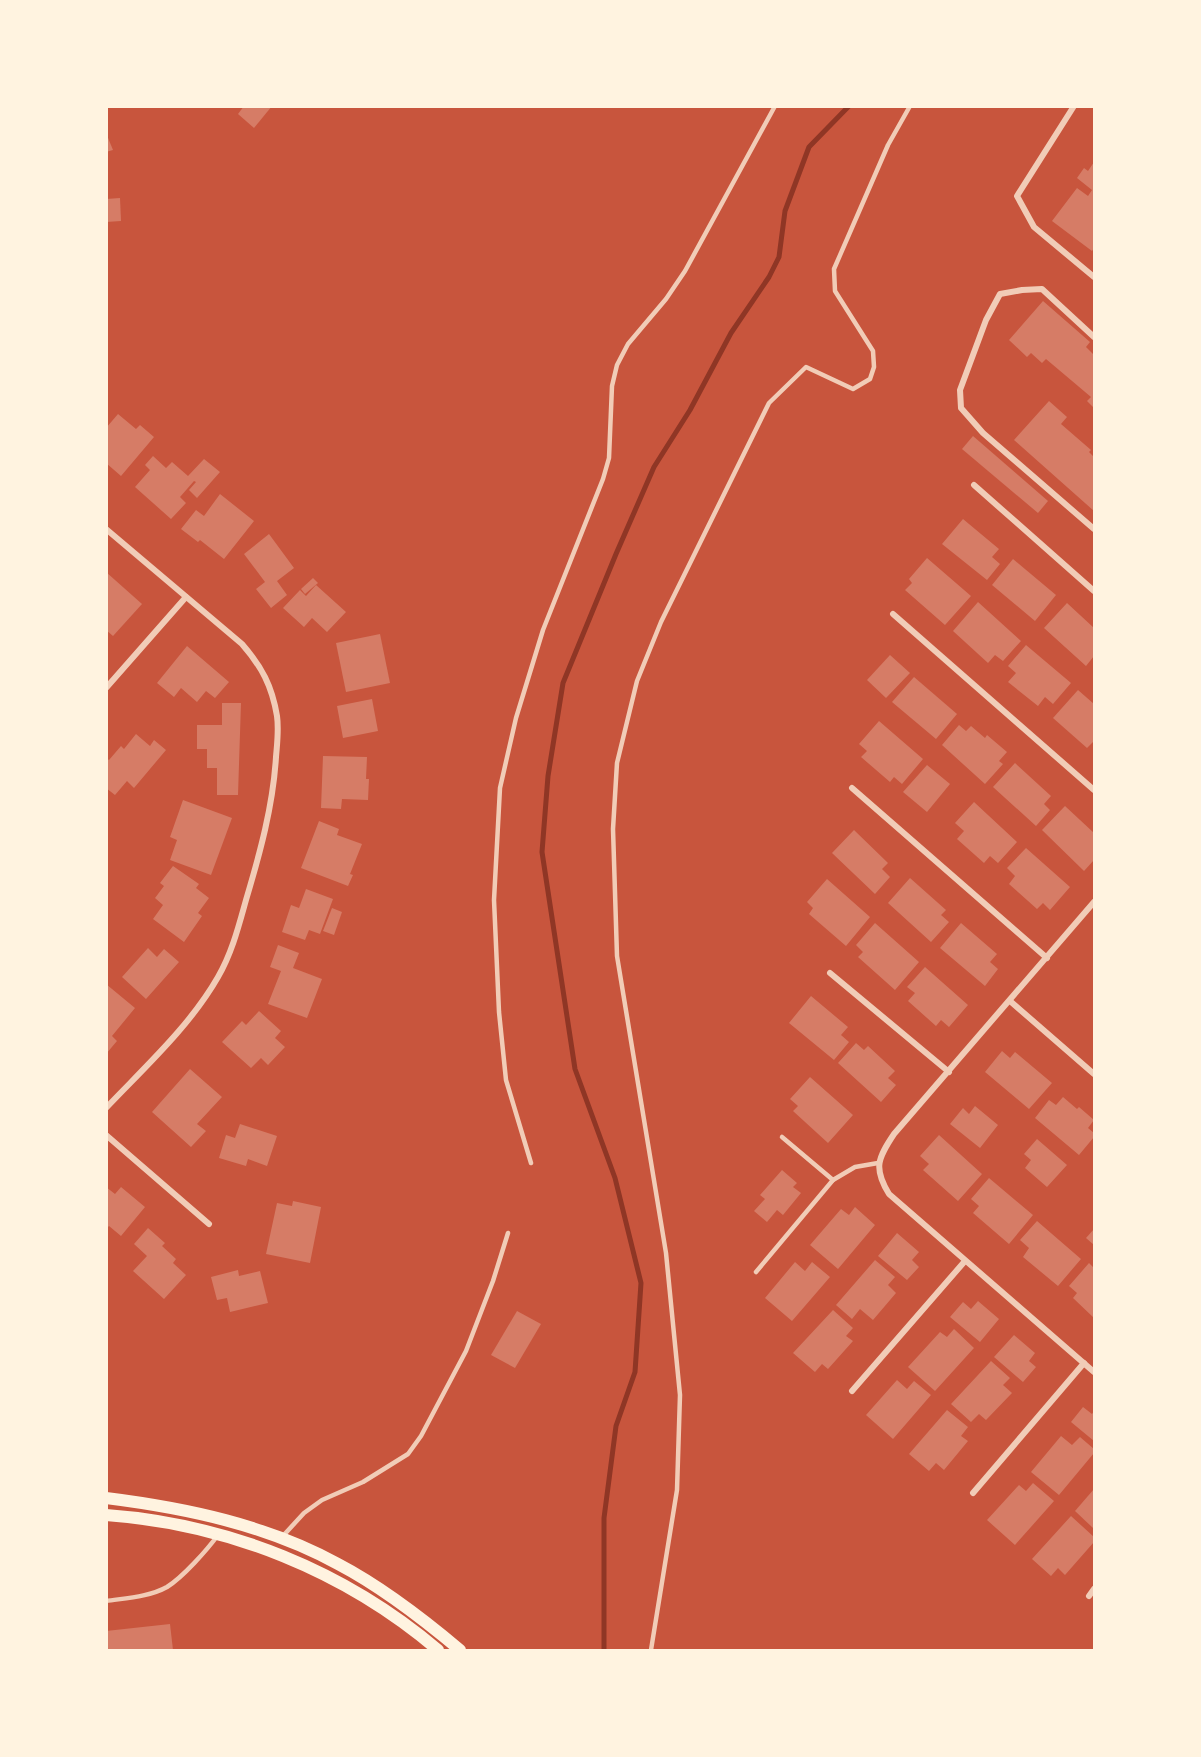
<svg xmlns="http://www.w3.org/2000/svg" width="1201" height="1757" font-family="'Nunito Sans',sans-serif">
<rect width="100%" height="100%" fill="#c8553d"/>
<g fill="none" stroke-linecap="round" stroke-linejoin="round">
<!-- stream -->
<polyline stroke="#8f3625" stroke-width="5" points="604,1650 604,1518 616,1426 635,1372 641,1283 615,1178 575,1069 542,852 548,776 563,683 616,554 654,467 690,410 731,333 769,277 779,257 785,211 809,147 849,106"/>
</g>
<!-- building -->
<g fill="#d67c66">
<polygon points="244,106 272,106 254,128 238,114"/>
<polygon points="106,133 113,150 106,152"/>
<polygon points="1094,162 1094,248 1092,251 1052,221 1077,188 1088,196 1092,190 1077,178 1084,168 1088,171"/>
<polygon points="120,198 121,221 106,222 106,199"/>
<polygon points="1043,301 1090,342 1086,347 1094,355 1094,408 1087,401 1091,397 1046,359 1042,363 1031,353 1027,357 1009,340"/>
<polygon points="1049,401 1067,417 1061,424 1091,450 1089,452 1094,457 1094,511 1014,440"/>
<polygon points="118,414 136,429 140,425 154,437 121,476 106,463 106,428"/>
<polygon points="973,436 1048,501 1038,513 962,449"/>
<polygon points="153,456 166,468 172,462 188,476 204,459 220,472 197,498 189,490 196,482 194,481 180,497 186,503 171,519 135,487 150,470 145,465"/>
<polygon points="220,494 254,521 224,559 200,540 198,542 181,529 196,510 204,516"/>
<polygon points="963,519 999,549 992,557 1000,564 987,580 942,544"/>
<polygon points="269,534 294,568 277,581 287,595 271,608 256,589 265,582 244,554"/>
<polygon points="927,558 971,596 945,625 905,590 912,583 909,579"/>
<polygon points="1013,559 1056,595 1035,621 992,585"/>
<polygon points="106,572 142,604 113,636 106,630"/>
<polygon points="313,578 318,583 305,594 301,589"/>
<polygon points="316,585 346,612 327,632 312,618 304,627 283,608 300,590 306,596"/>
<polygon points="978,602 1021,641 1003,661 995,655 988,663 953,631"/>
<polygon points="1067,603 1094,628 1093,642 1094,656 1086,666 1044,628"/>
<polygon points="380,634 390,683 346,692 336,643"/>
<polygon points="1026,645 1071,683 1053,704 1045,697 1038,706 1008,682 1016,673 1008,666"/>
<polygon points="187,646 229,682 215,698 206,691 197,702 181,688 174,697 157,683"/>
<polygon points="890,655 910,673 886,698 867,680"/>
<polygon points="914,677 957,714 936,739 892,702"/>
<polygon points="1078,690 1094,704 1094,741 1087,748 1053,718"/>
<polygon points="372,699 378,731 343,738 337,706"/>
<polygon points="222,703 241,703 238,795 217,795 217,768 207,768 207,749 197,749 197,725 222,725"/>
<polygon points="879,721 923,759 902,784 894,777 890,782 861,757 867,751 859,744"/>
<polygon points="959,725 966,731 971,726 985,738 987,735 1007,752 999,761 1003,764 985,784 942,745"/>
<polygon points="136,734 150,746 154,740 166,750 134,788 127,781 115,795 106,788 106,758 109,760 121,746 124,749"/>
<polygon points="323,756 367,757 366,779 369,779 368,800 342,799 341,809 321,808"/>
<polygon points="1015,763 1051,796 1044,804 1050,810 1036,826 993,787"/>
<polygon points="927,765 950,784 927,812 903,792"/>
<polygon points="183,800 232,818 211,875 170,860 177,840 170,837"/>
<polygon points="974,802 1017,842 998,863 990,856 984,863 957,839 964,831 955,823"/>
<polygon points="1065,806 1094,833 1094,860 1084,871 1042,830"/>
<polygon points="319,821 339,829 337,835 362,844 350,874 353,875 348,886 301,868"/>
<polygon points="854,830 888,863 882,869 890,877 875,894 832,853"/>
<polygon points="1026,848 1070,887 1050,910 1043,903 1037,909 1009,884 1015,876 1007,868"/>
<polygon points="173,866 199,884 196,888 209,898 198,913 202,916 184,942 153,919 163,905 155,898 164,886 160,883"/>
<polygon points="910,878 946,910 941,915 949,922 931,942 888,903"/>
<polygon points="827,879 870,917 846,946 809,914 813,908 807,902"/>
<polygon points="306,889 333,899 320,934 309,930 305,940 282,932 291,905 299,908"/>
<polygon points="332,908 342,912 334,935 323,931"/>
<polygon points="875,923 919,962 895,990 858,957 863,952 856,945"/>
<polygon points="961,923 997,954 990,962 998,969 985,986 940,948"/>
<polygon points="278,945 299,953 293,968 322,979 307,1018 268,1004 281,971 270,967"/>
<polygon points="148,948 157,957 164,949 179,962 146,999 122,977"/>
<polygon points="925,967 968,1005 949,1027 941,1020 936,1026 908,1001 915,993 907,987"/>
<polygon points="106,984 135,1008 112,1036 117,1041 106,1054"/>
<polygon points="811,996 848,1027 841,1035 849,1042 834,1060 789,1023"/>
<polygon points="259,1011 281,1031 275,1038 285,1047 268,1065 261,1058 251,1068 222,1042 242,1021 246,1025"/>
<polygon points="856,1043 864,1050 868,1046 895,1071 888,1078 896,1085 881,1102 838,1063"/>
<polygon points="1002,1051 1010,1058 1015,1052 1052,1083 1029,1109 985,1072"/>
<polygon points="190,1069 222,1097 197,1124 206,1131 191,1147 152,1112"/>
<polygon points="810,1077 853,1115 828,1143 793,1111 798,1106 790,1099"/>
<polygon points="1063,1097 1077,1109 1079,1107 1094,1120 1088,1128 1094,1133 1094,1137 1079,1155 1035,1118 1049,1100 1056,1105"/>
<polygon points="975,1106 998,1125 980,1148 950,1124 963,1108 969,1114"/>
<polygon points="240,1124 277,1136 267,1166 248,1159 246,1166 219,1158 226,1135 235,1138"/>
<polygon points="939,1135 982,1174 958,1201 923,1170 929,1164 920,1156"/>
<polygon points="1037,1139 1067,1165 1047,1187 1025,1168 1031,1160 1024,1154"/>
<polygon points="782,1170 797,1183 793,1187 801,1193 783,1215 777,1210 767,1222 754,1211 765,1199 760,1195"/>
<polygon points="989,1178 1033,1215 1009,1244 973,1213 979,1206 971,1199"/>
<polygon points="106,1187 115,1194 121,1187 145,1207 121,1236 109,1226 106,1229"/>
<polygon points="293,1201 321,1207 310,1263 266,1254 277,1203 292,1206"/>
<polygon points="855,1207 875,1225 838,1269 810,1245 841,1209 849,1215"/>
<polygon points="1037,1221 1081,1259 1058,1286 1023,1257 1029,1248 1020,1240"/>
<polygon points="148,1228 165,1243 162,1246 176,1259 173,1263 186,1275 164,1299 133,1271 147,1256 134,1244"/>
<polygon points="1094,1229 1094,1245 1086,1238"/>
<polygon points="897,1233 919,1252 912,1260 919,1267 907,1280 878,1256"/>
<polygon points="875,1260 895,1277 888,1285 896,1293 873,1320 860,1309 852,1319 836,1305"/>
<polygon points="795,1262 805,1271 812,1262 830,1277 792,1321 765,1298"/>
<polygon points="1089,1263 1094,1268 1094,1318 1073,1298 1077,1293 1069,1286"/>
<polygon points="238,1270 239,1276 260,1271 268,1303 230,1312 227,1298 217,1300 211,1277"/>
<polygon points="978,1301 999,1319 980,1342 950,1317 963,1302 971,1309"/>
<polygon points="833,1310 853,1328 846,1336 853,1341 828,1369 822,1364 815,1372 793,1353"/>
<polygon points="517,1311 541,1324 515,1368 491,1355"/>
<polygon points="954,1329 974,1348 935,1391 908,1367 940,1332 947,1337"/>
<polygon points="1014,1335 1035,1353 1029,1361 1036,1367 1023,1382 994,1357"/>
<polygon points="991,1361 1010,1378 1003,1385 1012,1393 986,1420 979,1414 971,1422 951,1404"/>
<polygon points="897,1380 907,1389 914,1381 931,1395 893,1439 866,1415"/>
<polygon points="1083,1407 1092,1414 1094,1411 1094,1441 1071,1422"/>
<polygon points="947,1410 968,1427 961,1436 968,1441 944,1470 936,1463 929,1471 909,1454"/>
<polygon points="1061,1436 1072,1445 1080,1437 1094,1449 1094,1453 1059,1495 1031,1472"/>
<polygon points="1033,1483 1054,1501 1015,1545 987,1520 1019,1485 1026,1491"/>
<polygon points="1094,1489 1094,1526 1093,1528 1075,1511"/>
<polygon points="1071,1516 1094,1537 1094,1542 1065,1575 1058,1568 1051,1576 1032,1559"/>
<polygon points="170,1624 173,1650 106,1650 106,1631"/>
</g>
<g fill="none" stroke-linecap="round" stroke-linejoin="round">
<!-- service -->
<g stroke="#f1ccb7" stroke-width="4.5">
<polyline points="782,1137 833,1180"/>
<polyline points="531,1163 506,1080 499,1012 494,900 500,788 516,718 543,630 603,479 609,458 612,386 617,365 628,344 666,299 685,271 775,106"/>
<polyline points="756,1272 833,1180 855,1167 878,1163"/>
<polyline points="282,1537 304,1513 322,1500 363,1482 408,1454 421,1436 466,1351 493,1281 508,1233"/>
<path d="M106 1601C126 1598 149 1597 167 1587 183 1577 207 1550 218 1535"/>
<polyline points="651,1650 677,1490 680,1395 666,1253 617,956 613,829 617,763 637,681 661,622 769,403 806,367 853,389 870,379 874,367 873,351 835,291 834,269 888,145 910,106"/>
</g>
<!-- minor -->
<g stroke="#f1ccb7" stroke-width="6">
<polyline points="1074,106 1017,196 1034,227 1094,277"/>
<polyline points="1094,337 1042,289 1022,290 1000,294 986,320 960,390 961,408 983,433 1094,529"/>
<polyline points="974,485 1094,591"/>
<path d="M106 529 242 644C262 667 272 686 277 716 279 730 277 744 276 757 273 806 260 853 246 900 239 925 232 953 218 977 190 1026 145 1067 106 1108"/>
<polyline points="893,614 1094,790"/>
<polyline points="106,688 186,597"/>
<polyline points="852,788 1047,958"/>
<path d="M1094 902 894 1134C878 1158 873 1168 889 1194L1094 1372"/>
<polyline points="830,973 949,1072"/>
<polyline points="1010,1001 1094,1074"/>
<polyline points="106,1135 209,1224"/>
<polyline points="852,1391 965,1261"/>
<polyline points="973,1493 1084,1363"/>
<polyline points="1089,1596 1094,1589"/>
</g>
<!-- secondary -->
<g stroke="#fff3e0" stroke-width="12">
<path d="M106 1498C186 1508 267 1525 338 1564 382 1587 422 1618 460 1650"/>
<path d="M106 1515C229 1524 345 1571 438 1650"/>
</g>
</g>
<!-- border -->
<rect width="1201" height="1757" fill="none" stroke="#fff3e0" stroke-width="216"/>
</svg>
